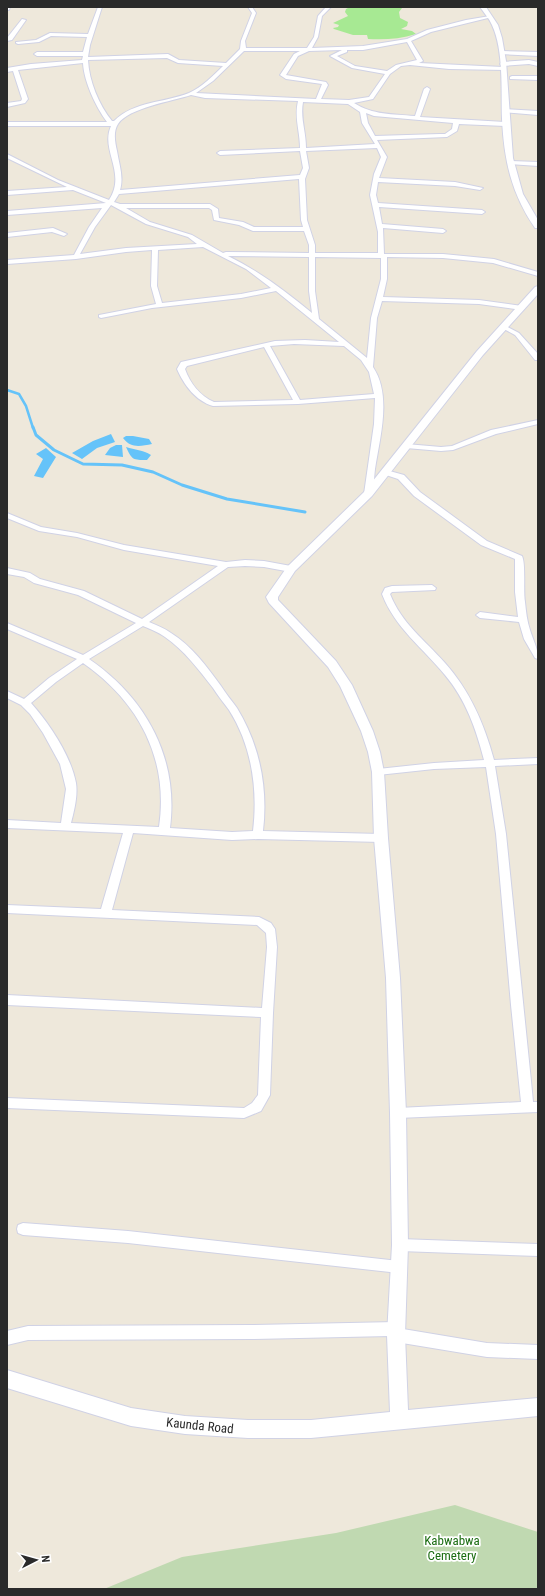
<svg xmlns="http://www.w3.org/2000/svg" width="545" height="1596" font-family="'Roboto Condensed',sans-serif">
<rect width="100%" height="100%" fill="#eee8db"/>
<!-- green -->
<path fill="#a7e993" d="M350 7H400L402 8 399 12 400 18 408 22 407 26 401 29 412 31 416 34C400 39 384 40 368 39L367 35H353L334 29 333 28 338 27 339 25 333 23 348 16 345 12 346 9Z"/>
<!-- cemetery -->
<polygon fill="#c0d9b1" points="455,1505 538,1532 538,1589 104,1589 182,1557 336,1533"/>
<!-- water -->
<g fill="#65c3f9">
<polygon points="111,434 115,442 97,448 82,459 72,453 93,441"/>
<path d="M126 436H133L149 439 152 444C141 446 131 449 123 438Z"/>
<polygon points="116,445 122,445 123,457 105,455 110,448"/>
<path d="M126 447C135 450 143 450 151 455L147 460C133 460 132 460 126 447Z"/>
<polygon points="46,448 56,457 43,478 34,476 43,459 36,454"/>
</g>
<g fill="none" stroke-linecap="round" stroke-linejoin="round">
<!-- stream-far1 -->
<polyline stroke="#65c3f9" stroke-width="2.5" points="7,390 19,394 26,406 33,428"/>
<!-- stream -->
<polyline stroke="#65c3f9" stroke-width="3" points="33,427 36,435 54,450 83,464 122,465 153,472 182,485 227,499 305,512"/>
<!-- minor casing -->
<g stroke="#d0d2e5" stroke-width="2">
<g id="minor">
<polygon points="7,7 10,7 9,10 7,10"/>
<path d="M98 7H102L90 45 88 57 168 54 179 60 226 63 240 49 241 41 252 13 248 7H252L256 13 245 41 246 48H307L314 37 318 16 326 7H331L322 16 318 37 312 48 363 46 407 39 427 30 466 20 490 16 492 17 431 32 411 41 423 61 419 63 503 67 505 68V70L449 69 410 65 401 66 390 74 373 99 354 103C373 115 392 114 415 116L424 89 427 87 430 89 420 117 505 122 508 124 505 126 459 124 457 131 447 137 377 140 387 157 379 178 455 182 483 188 480 190 455 186 378 182 376 195 378 203 482 210 485 212 482 214 379 207 382 224 443 229 446 231 443 233 383 228 384 254H443L494 259 538 272V276L493 263 443 258 387 257V279L383 297 479 300 522 306 525 308 522 310 479 304 382 301 377 318 373 367C392 395 380 437 375 469 374 477 374 488 371 496H365L364 494 374 424 375 398 298 404 213 406C196 401 184 385 177 369L181 362 275 341 305 340 339 342 276 291 241 298 152 308 101 318 99 317V315L156 304 151 286 152 250 126 252 76 259 7 264V260L74 255 89 227 102 208 7 215V211L106 203 73 190 7 195V191L67 187 7 158V154L58 180 109 200C127 173 100 150 111 126H7V122H107C96 107 84 82 83 63L18 70 28 99 25 103 7 107V103L21 101 22 99 13 71 7 72V68L31 64 82 60 83 56H37L34 54 37 52H83L87 37 51 36 39 42 18 44 16 43V42L36 40 50 33 88 34ZM407 42 417 60 396 65 387 71 355 66 337 56 347 52V50H363ZM342 50 330 56 352 68 385 74 369 97 349 100 321 99 328 85 326 82 286 75 298 56 309 51ZM244 51H300L294 54 280 75 286 79 322 84 316 99 196 93 213 81ZM167 58 178 63 223 66C213 76 202 87 189 93 164 103 134 101 114 121H112C99 105 89 81 88 60ZM191 95 205 98 298 101C294 118 300 131 300 148L220 151 217 153 220 155 300 151 303 168 300 175 120 190C124 177 119 164 117 151 115 142 113 132 118 124 128 108 173 101 191 95ZM303 102 348 104 360 112 362 123 375 144 306 148C306 131 300 118 303 102ZM366 113 374 116 453 123 452 129 445 134H440L375 136 368 123ZM377 148 381 157 374 174 370 195 378 232V253H315V245L307 220 305 179 309 168 306 151ZM299 179 301 220 303 227H254L243 222 219 218 218 209 210 204H120L114 202 119 194ZM111 205 146 224 188 237 197 244 126 248 80 254 95 227ZM126 208H209L212 210 214 220 239 225 253 231H304L309 245V253L226 252 223 253 192 235 150 222ZM203 247 246 269 271 288 241 294 162 303 157 286 158 250ZM228 256 309 257V291L312 313C285 291 259 271 228 256ZM315 257 381 258V279L371 318 367 358 319 319 315 291ZM294 344 344 346 361 360 369 372 374 394 300 400 270 346ZM264 347 293 400 214 402C200 396 190 383 185 369L187 366Z"/>
<polygon points="22,19 26,20 12,40 7,41 7,38"/>
<polygon points="502,51 538,52 538,56 500,54 500,52"/>
<polygon points="529,60 538,62 538,66 529,64 503,66 500,64 503,62"/>
<polygon points="512,76 538,76 538,80 510,79 510,77"/>
<polygon points="505,109 538,111 538,115 503,112 502,111"/>
<polygon points="511,161 538,162 538,166 509,164 509,162"/>
<polygon points="53,228 67,234 64,236 52,232 7,237 7,233"/>
<polygon points="504,325 519,333 538,354 538,360 535,360 515,335 502,328 501,327"/>
<polygon points="538,420 538,424 496,434 453,450 441,451 406,448 402,446 406,444 441,447 452,446 491,430"/>
<path d="M383 470H386L404 475 420 492 487 541 522 556C526 564 523 591 525 602 526 612 527 621 530 630 533 640 538 648 538 659L535 658 524 639 519 622 480 618 476 615 480 612 518 617 515 592V559L481 545 414 496 398 479 383 474Z"/>
<path d="M7 513 41 527 77 533 124 545 226 562 245 560 264 561 291 566 295 569 291 572 264 567 245 566 228 567 149 622C156 625 164 628 171 633 192 646 207 667 221 686 226 694 232 701 237 708 260 746 268 788 263 831L381 834 385 835 386 838 385 841 381 842 258 839 232 840 133 833 112 910 259 917 271 923 275 929 277 947 273 1013 270 1095 261 1111 244 1118 7 1108V1098L244 1108 252 1103 258 1095 261 1017 7 1005V995L262 1008 267 947 266 933 257 925 7 913V905L101 909 123 833 7 828V820L61 823 66 789 60 764 43 733 30 714 21 705 7 698V691L24 699 49 678 77 659 7 629V623L83 655 136 623 78 595 34 583 24 577 7 574V568L30 573 40 579 84 591 142 619 218 566 124 550 77 537 39 531 7 518ZM143 626C150 629 158 632 165 637 184 650 199 670 213 688 218 696 224 703 229 710 252 746 258 790 253 831L232 832 170 828C179 758 146 698 89 659ZM83 663C139 702 169 759 159 827L71 823C74 811 78 796 76 783 71 756 49 723 31 703L56 682Z"/>
<path d="M432 585 436 588 435 590 392 592 390 594C402 624 424 639 445 663 470 691 484 723 494 760L538 758V764L495 766 506 834 531 1081 533 1102H538V1112L398 1118 394 1117 392 1113 394 1109 398 1108 521 1102 511 1005 496 834 486 767 434 769 378 775 373 772 378 769 434 763 484 760C476 729 466 700 445 675 423 648 395 628 382 594L385 588 392 586Z"/>
<polygon points="23,1223 128,1231 399,1261 404,1263 406,1267 404,1271 399,1273 128,1243 23,1235 18,1233 17,1229 18,1225"/>
<polygon points="400,1239 538,1244 538,1256 400,1251 395,1249 394,1245 395,1241"/>
<polygon points="396,1322 401,1324 403,1329 487,1343 538,1345 538,1359 487,1357 396,1342 391,1340 390,1336 251,1339 28,1340 7,1345 7,1331 28,1326 251,1325"/>
</g>
</g>
<!-- tertiary casing -->
<g stroke="#d0d2e5" stroke-width="2">
<g id="tertiary">
<path d="M480 7H486L498 25 502 38 506 61 513 158 523 194 538 220V228H535C511 193 504 160 502 119 501 90 504 51 492 25 489 18 484 13 480 7Z"/>
<polygon points="538,286 538,294 483,355 372,496 295,571 278,597 278,600 336,661 352,685 373,731 380,752 384,772 388,838 400,978 406,1113 408,1245 405,1335 408,1410 538,1398 538,1416 311,1438 248,1438 185,1434 131,1426 7,1388 7,1370 131,1408 185,1416 248,1420 311,1420 390,1412 387,1335 392,1245 390,1113 386,978 374,838 372,772 368,752 361,731 340,686 328,667 269,603 266,597 287,567 364,492 477,351 535,287"/>
</g>
</g>
<!-- minor -->
<use href="#minor" fill="#fff" fill-rule="evenodd"/>
<!-- tertiary -->
<use href="#tertiary" fill="#fff" fill-rule="evenodd"/>
</g>
<g text-anchor="middle" stroke-width="3.5" stroke-linejoin="round" paint-order="stroke">
<!-- near-street labels -->
<g font-size="13" fill="#2a2a2a" stroke="#fff">
<text transform="translate(200 1425) rotate(6)" y="5">Kaunda Road</text>
</g>
<!-- near-park labels -->
<g font-size="13" fill="#1d6e14" stroke="#fff">
<text x="452" y="1545">Kabwabwa<tspan x="452" dy="15">Cemetery</tspan></text>
</g>
</g>
<!-- border -->
<rect width="545" height="1596" fill="none" stroke="#2a2a2a" stroke-width="16"/>
<!-- north arrow -->
<g transform="translate(36 1560) rotate(84)" stroke="#ffffff" stroke-width="3" paint-order="stroke">
<path d="M0-3L7 15L0 10L-7 15Z" fill="#2a2a2a"/>
<text y="-6" font-size="11" font-weight="bold" text-anchor="middle" fill="#2a2a2a">N</text>
</g>
</svg>
